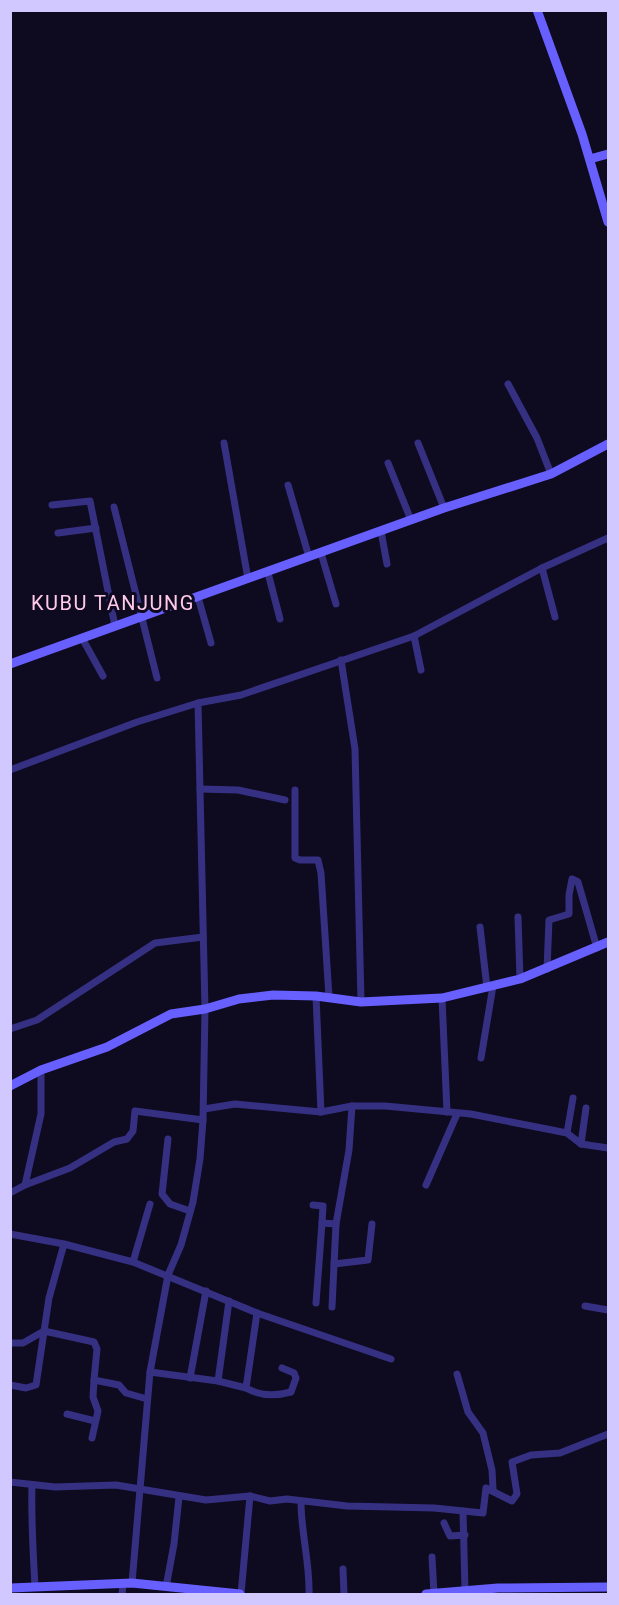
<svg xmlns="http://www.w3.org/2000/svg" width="619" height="1605" font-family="Roboto,sans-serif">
<rect width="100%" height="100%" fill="#0e0a1f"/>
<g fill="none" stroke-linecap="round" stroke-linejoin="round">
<!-- street -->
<g stroke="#363083" stroke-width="7">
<polyline points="508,384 537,438 551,474"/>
<polyline points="224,443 248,579"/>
<polyline points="418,443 444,508"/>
<polyline points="388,463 411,520"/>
<polyline points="288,485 309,557"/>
<polyline points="52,505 90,501 115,626"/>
<polyline points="114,507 157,678"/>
<polyline points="381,531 387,564"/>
<polyline points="58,533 96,528"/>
<polyline points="321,553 336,604"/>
<polyline points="542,568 555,617"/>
<polyline points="268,573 280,619"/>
<polyline points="198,597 211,643"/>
<polyline points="414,636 421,670"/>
<polyline points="82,638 103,676"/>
<polyline points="341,660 355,749 361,1002"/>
<polyline points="10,770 137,722 198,703 241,695 414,636 542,568 608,538"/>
<polyline points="200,789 238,790 285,800"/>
<polyline points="295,790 295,858 300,860 318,860 321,873 329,997"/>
<polyline points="518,917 520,979"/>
<polyline points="480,927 487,988"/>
<polyline points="547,969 549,920 569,914 569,895 572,879 578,882 597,948"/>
<polyline points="316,996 321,1112"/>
<polyline points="442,998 447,1112"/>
<polyline points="10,1029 37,1020 155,943 203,937"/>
<polyline points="481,1058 493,986"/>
<polyline points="204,1109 235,1104 321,1112 352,1106 385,1106 471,1114 567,1133 581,1144 608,1148"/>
<polyline points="567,1133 573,1098"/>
<polyline points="168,1139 162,1194 170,1204 190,1211"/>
<polyline points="581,1144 586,1108"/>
<polyline points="25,1185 70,1168 114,1142 127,1139 133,1131 135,1111 203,1120"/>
<polyline points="426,1185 457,1114"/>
<polyline points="10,1193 25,1185 41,1114 41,1070"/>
<polyline points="313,1205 323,1206 322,1223"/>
<polyline points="10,1234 64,1244 133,1262 257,1313 391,1359"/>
<polyline points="133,1262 150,1204"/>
<polyline points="334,1264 368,1260 372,1224"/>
<polyline points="316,1303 322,1223 336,1224"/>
<polyline points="585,1306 608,1310"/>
<polyline points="332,1307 336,1224 349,1150 352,1106"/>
<polyline points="10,1343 23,1343 44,1331 94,1342 97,1349 94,1380 119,1385 126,1393 147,1399"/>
<polyline points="150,1372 218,1381 246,1388 257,1313"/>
<polyline points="457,1374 468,1412 483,1433 492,1470 493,1489"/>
<polyline points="190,1378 206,1291"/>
<polyline points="218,1381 229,1301"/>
<polyline points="10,1385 26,1388 36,1385 49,1298 64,1244"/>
<path d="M246 1388C260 1396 276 1396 291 1392L296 1378 294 1373 282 1368"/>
<polyline points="67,1414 95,1421"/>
<polyline points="92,1438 98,1411 93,1397 94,1380"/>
<polyline points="10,1482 55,1487 116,1485 206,1500 250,1496 270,1501 287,1499 347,1506 434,1508 483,1513 486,1488 512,1501 517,1494 512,1462 531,1455 560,1453 608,1434"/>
<path d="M32 1485C31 1520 33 1552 35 1586"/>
<path d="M301 1502C301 1533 310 1563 309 1594"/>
<polyline points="463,1511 465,1591"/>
<polyline points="444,1523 450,1536 465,1535"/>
<polyline points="432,1557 434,1594"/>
<polyline points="343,1569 344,1594"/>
<polyline points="132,1583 150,1372 168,1275 181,1245 193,1202 200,1159 203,1120 205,1009 198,703"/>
<polyline points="166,1587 174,1544 179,1497"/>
<polyline points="122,1594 123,1585"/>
<polyline points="241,1594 250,1496"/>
</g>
<!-- secondary -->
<g stroke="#685fff" stroke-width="9">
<polyline points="537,10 582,134 608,222"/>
<polyline points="590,159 608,154"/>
<polyline points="10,664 444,508 551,474 608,444"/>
<polyline points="10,1086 41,1070 107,1047 171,1014 205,1009 239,999 273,995 316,996 361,1002 442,998 520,979 608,942"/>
<polyline points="10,1588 132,1583 240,1594"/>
<polyline points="426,1594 498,1588 608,1587"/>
</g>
</g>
<g text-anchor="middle" stroke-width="6" stroke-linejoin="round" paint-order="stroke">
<!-- quarter labels -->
<g font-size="20" letter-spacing="1.5" fill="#ffcaea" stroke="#0e0a1f">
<text x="113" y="610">KUBU TANJUNG</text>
</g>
</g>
<!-- border -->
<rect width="619" height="1605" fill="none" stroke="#d0c8ff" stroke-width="24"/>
</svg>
